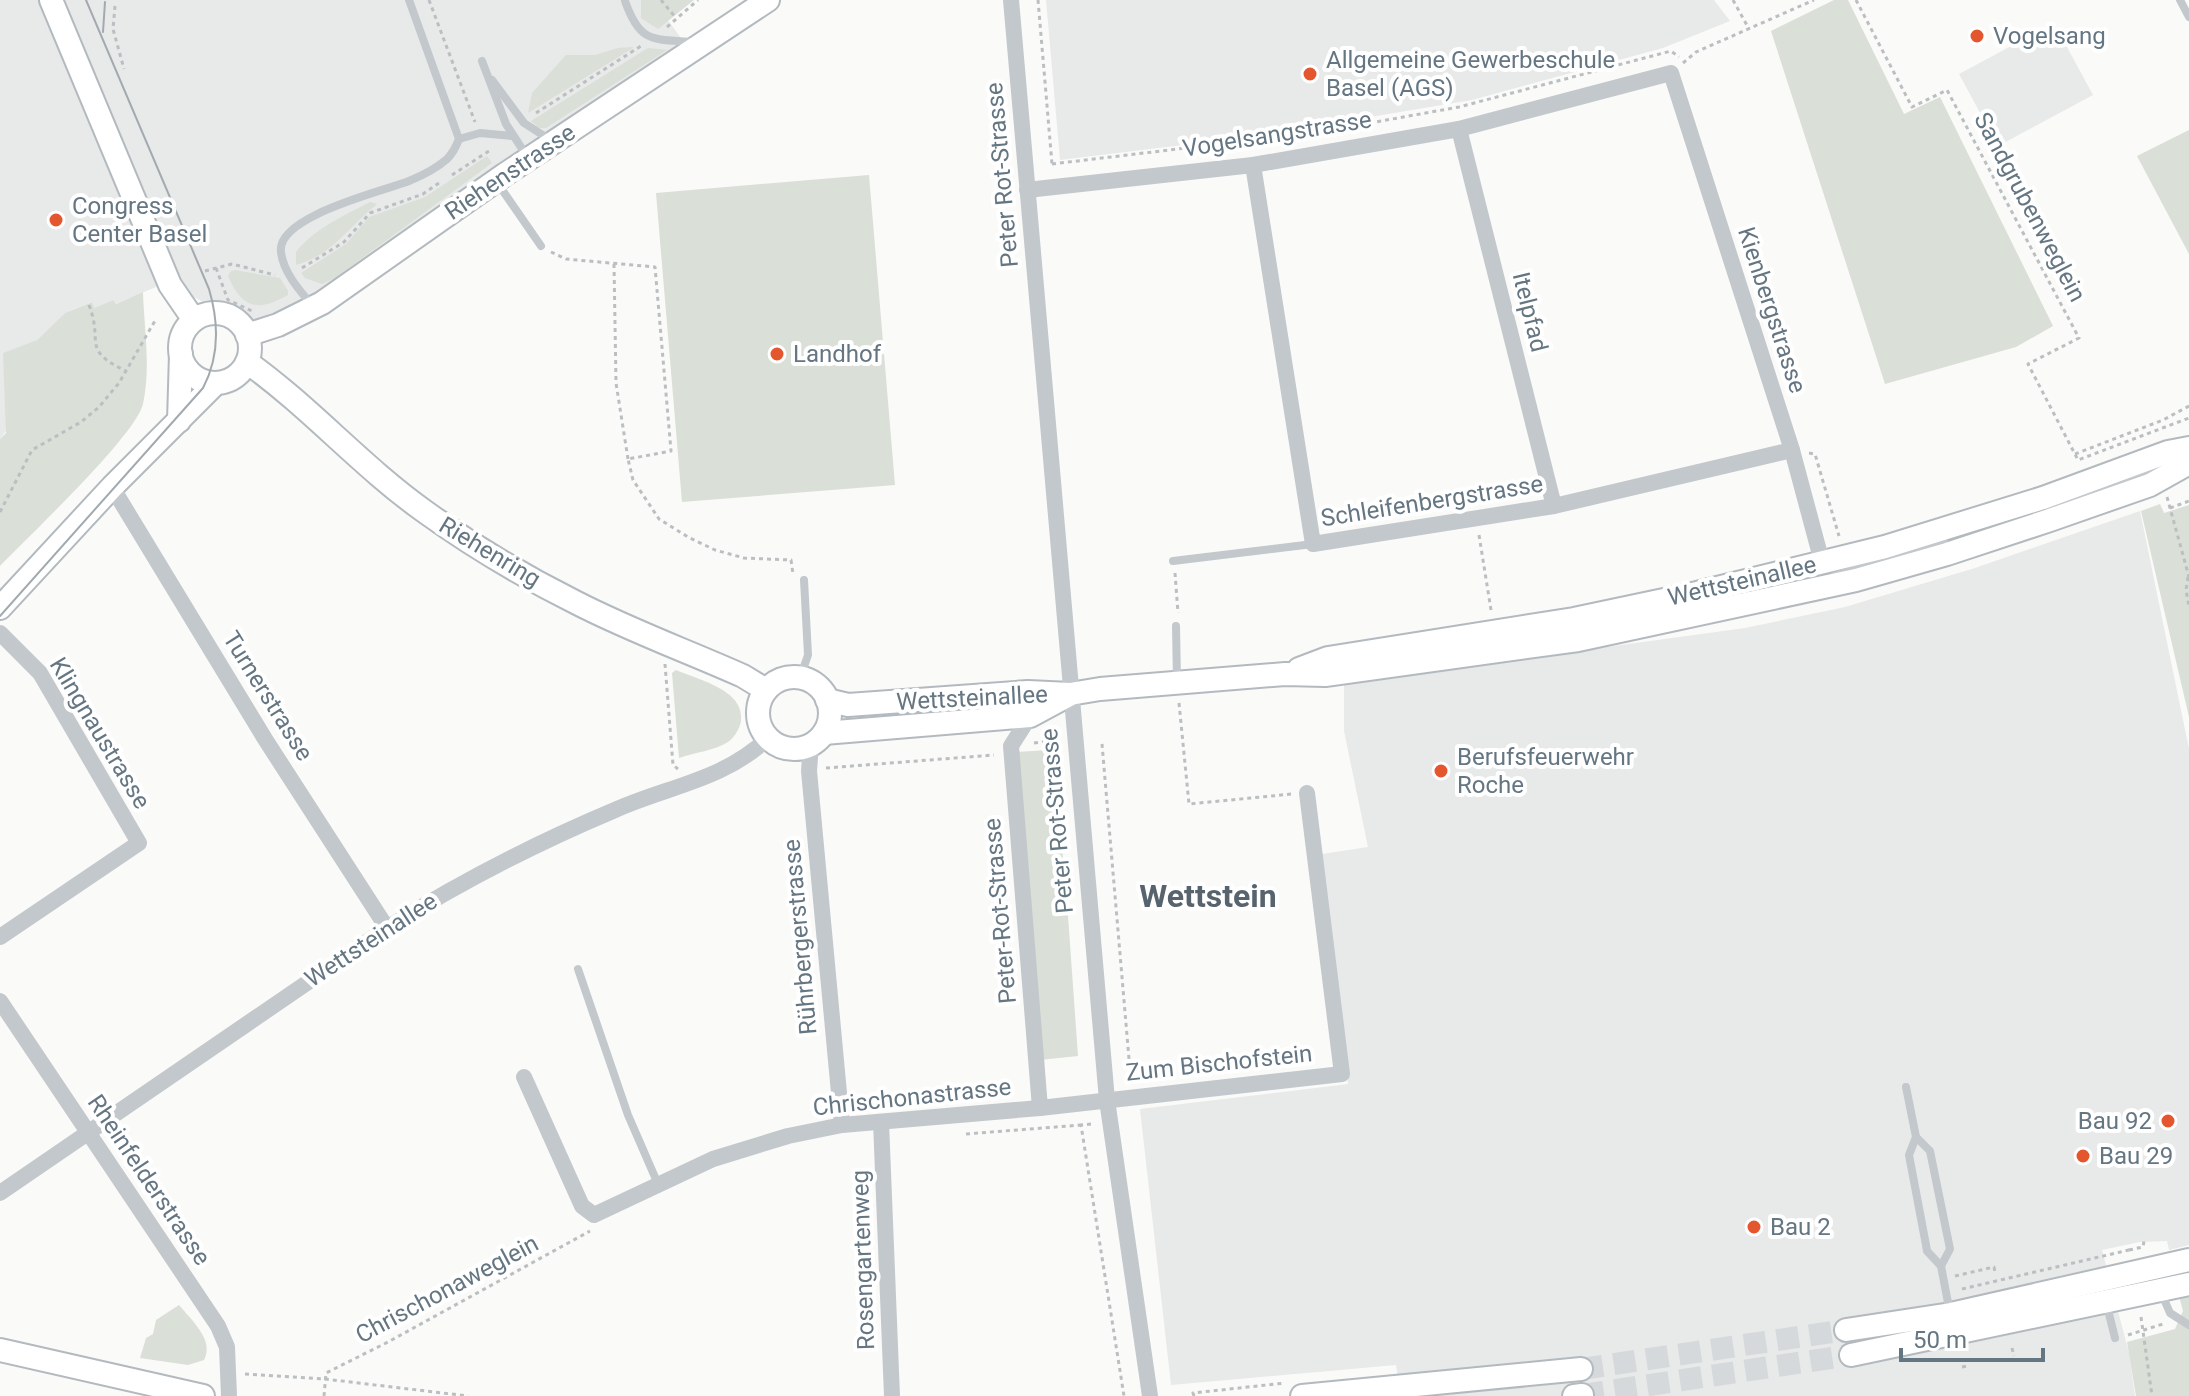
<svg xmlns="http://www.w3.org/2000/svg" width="2189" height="1396" font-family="Roboto,sans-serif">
<rect width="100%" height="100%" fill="#fafaf8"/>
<!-- built -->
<g fill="#e8e9e9">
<polygon points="0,0 653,0 687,46 323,295 248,326 192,296 178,278 115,304 113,300 94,308 91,302 65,313 37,340 10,351 6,431 0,439"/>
<polygon points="1046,0 1714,0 1730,21 1663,48 1472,100 1257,136 1060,160"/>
<polygon points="2054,23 2093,95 1998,146 1959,74"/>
<polygon points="2140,511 2189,749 2189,1245 2169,1250 2167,1241 2140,1242 2102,1250 2129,1353 2135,1396 1401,1396 1396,1365 1171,1385 1140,1109 1348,1084 1322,854 1368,847 1344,731 1344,683 1745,628 1845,607 1975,568"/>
</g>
<!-- green -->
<g fill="#dadfd7">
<polygon points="641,0 694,0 658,29 641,18"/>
<polygon points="1834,0 1848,0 1904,114 1940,97 2053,326 2016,347 1885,384 1771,31"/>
<polygon points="633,47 633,48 528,113 532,93 566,55 595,55 618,48"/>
<polygon points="648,48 667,50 546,128 539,128 531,121"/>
<polygon points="2189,130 2189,254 2137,156"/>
<polygon points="487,156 492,163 335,278 322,284 305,278 301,273 346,244 369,217 425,197"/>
<polygon points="869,175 895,485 682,502 656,193"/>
<path d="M370 202 377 204C348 227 334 254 296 265V252C314 229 345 215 370 202Z"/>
<path d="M235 270 280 278 288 291V295C258 312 242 309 228 276L231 271Z"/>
<path d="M143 292C144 328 151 367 143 404 136 435 28 537 0 566V439L6 433 3 353 37 340 65 313 92 302 94 308 113 300 116 304Z"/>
<polygon points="2160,504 2164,513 2189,505 2189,717 2141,511"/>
<path d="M676 670C699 680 745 690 741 721 740 728 734 738 728 742 716 750 693 753 679 758L672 673Z"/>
<polygon points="1049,750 1048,782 1054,783 1065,874 1078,1056 1040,1060 1016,752"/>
<polygon points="2189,1294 2189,1396 2136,1396 2127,1342 2175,1329 2183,1311 2179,1296"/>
<path d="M179 1305C191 1320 215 1340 204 1360L188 1365 140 1358 146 1338 153 1334 156 1320Z"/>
</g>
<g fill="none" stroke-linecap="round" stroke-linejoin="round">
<!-- secondary-tunnel -->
<g stroke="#d5d9db" stroke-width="22" stroke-dasharray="22 11" stroke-linecap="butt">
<polyline points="1581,1369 1846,1330"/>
<polyline points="1582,1395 1851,1355"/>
</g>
<!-- secondary casing -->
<g stroke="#b3babf" stroke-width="26">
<g id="secondary">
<polyline points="51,0 170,285 194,320"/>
<circle cx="215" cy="348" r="35"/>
<polyline points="247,335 278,325 322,303 504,175 768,0"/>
<path d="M247 362C310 407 361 466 424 511 471 545 523 576 575 602 629 630 687 651 743 676L766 690"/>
<polyline points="179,421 181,354"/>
<polyline points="0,608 112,487 216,383"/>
<polyline points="1299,669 1328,658 1574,619 1697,593 1885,547 2043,498 2168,452 2189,448"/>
<circle cx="794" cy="713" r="36"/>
<polyline points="827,700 848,705 1028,692 1070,694 1100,689 1285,674 1325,675 1578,640 1856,580 1947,554 2050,520 2150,485 2189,463"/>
<polyline points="824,733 1030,716 1069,695"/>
<polyline points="1846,1330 1951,1314 2189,1260"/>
<polyline points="0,1350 203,1396"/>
<polyline points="1851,1355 2189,1284"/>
<polyline points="1302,1396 1581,1369"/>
<polyline points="1574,1396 1582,1395"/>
</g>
</g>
<!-- path -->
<g stroke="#bbbfc2" stroke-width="3" stroke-dasharray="4 4" stroke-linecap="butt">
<polyline points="429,0 475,122"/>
<polyline points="661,0 676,18"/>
<polyline points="1038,0 1052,164"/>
<polyline points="1733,0 1749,29"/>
<polyline points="1856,0 1912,107 1947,90 2079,338 2028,364 2078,460 2189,418"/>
<polyline points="115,6 113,29 124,69"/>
<polyline points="667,27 698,0"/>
<polyline points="1683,63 1696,52 1814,0"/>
<polyline points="536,113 641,46"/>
<polyline points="1052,164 1320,132 1459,107 1671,51 1679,57"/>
<polyline points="452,175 492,149"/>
<polyline points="551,252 566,259 655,267 671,451 628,459 633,480 659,519 688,537 715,550 744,558 791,560 793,574"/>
<polyline points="614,264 616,383 628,459"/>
<polyline points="216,268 228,300 252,311"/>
<polyline points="302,268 344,242 370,213 423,194 439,183"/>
<polyline points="205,271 232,264 275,275"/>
<path d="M89 305C104 343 80 349 126 371"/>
<polyline points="1809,453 1815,454 1839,536"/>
<polyline points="2075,454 2163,420 2189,406"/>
<polyline points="2167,497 2189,577"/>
<polyline points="2170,508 2189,501"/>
<polyline points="0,512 32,450 81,422 99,407 119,383 156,319"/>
<polyline points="1479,535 1491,610"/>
<polyline points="1175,573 1178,613"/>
<polyline points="2188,577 2186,590 2189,606"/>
<polyline points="665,664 673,765 678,769"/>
<polyline points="1179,703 1189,804 1292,794"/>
<polyline points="1034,743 1050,741"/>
<polyline points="1102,744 1131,1082"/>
<polyline points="826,768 994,755"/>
<polyline points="1091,1124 1081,1125 1124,1396"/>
<polyline points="966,1134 1081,1125"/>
<polyline points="2129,1250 2143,1247 2144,1241"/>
<polyline points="1955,1276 1994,1267 1995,1272"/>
<polyline points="1962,1289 2129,1250 2130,1254"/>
<polyline points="2141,1317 2152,1396"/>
<polyline points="2128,1335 2163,1324"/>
<polyline points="2012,1348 2014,1356"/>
<polyline points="1962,1367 1968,1366"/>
<polyline points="245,1374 325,1379 468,1396"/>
<polyline points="324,1396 326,1373 388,1342 590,1231"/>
<polyline points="1194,1396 1193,1393 1285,1383"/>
</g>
<!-- service -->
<g stroke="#c3c8cc" stroke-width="8">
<polyline points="2180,0 2189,17"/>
<path d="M625 1C640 44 653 39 694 42"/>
<polyline points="482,61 506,124 528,158"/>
<polyline points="492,80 524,123 552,141"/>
<polyline points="459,139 480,133 512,136"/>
<polyline points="496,181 541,246"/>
<path d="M312 305C300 291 283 272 281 252 276 216 384 191 409 181 421 176 437 168 447 159 453 153 456 147 459 139L409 0"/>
<polyline points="2049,509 2163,465"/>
<polyline points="1173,561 1313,544"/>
<polyline points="1834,576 1944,542"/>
<polyline points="1176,626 1177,682"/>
<polyline points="800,678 808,655 804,580"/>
<polyline points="578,969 628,1115 658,1184"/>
<polyline points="1906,1087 1916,1137 1930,1151 1950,1249 1941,1266"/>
<polyline points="1916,1137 1909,1155 1926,1245 1927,1251 1941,1266 1950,1313"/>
<polyline points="2160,1290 2170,1313 2189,1325"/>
<polyline points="2106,1302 2115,1338"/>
</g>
<!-- minor -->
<g stroke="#c3c8cc" stroke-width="16">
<polyline points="1011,0 1107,1100 1150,1396"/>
<polyline points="1459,129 1554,506"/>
<polyline points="1253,165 1313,544 1554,506 1792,450"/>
<polyline points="1027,190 1253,165 1459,129 1671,73 1792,450 1822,562"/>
<polyline points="112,487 265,739 387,928"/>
<polyline points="0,633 40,673 139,843 0,937"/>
<polyline points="1030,716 1011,746 1040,1108"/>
<polyline points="811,744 809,771 842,1125"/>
<polyline points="0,1001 218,1326 227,1347 229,1396"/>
<polyline points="524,1077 582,1206 594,1215 713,1159 788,1136 842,1125 1040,1108 1342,1074 1307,793"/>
<polyline points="881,1122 892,1396"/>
<path d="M0 1193 387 928C462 881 534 844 615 810 669 786 724 780 768 738"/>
</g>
<!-- secondary -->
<use href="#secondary" stroke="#fff" stroke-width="22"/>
<!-- tram -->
<g stroke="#a2aab0" stroke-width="2">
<polyline points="103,32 105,2"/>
<path d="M0 616 203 388C220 356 219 323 209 289L86 0"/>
</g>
</g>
<!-- markers -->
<g fill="#e4572e" stroke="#fff" stroke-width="3">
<circle cx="1977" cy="36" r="8"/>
<circle cx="1310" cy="74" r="8"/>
<circle cx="56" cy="220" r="8"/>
<circle cx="777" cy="354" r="8"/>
<circle cx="1441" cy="771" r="8"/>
<circle cx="2168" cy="1121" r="8"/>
<circle cx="2083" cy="1156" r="8"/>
<circle cx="1754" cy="1227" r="8"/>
</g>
<g text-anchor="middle" stroke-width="8" stroke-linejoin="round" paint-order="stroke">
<!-- poi labels -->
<g font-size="24" fill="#657683" stroke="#fff" text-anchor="start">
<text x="1993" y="44">Vogelsang</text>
<text x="1326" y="68">Allgemeine Gewerbeschule<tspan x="1326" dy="28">Basel (AGS)</tspan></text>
<text x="72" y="214">Congress<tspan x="72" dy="28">Center Basel</tspan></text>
<text x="793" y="362">Landhof</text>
<text x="1457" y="765">Berufsfeuerwehr<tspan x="1457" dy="28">Roche</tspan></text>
<text x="2152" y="1129" text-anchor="end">Bau 92</text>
<text x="2099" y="1164">Bau 29</text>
<text x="1770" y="1235">Bau 2</text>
</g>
<!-- street labels -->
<g font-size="24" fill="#657683" stroke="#fff">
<text transform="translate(1277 134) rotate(-9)" y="8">Vogelsangstrasse</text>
<text transform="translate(510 172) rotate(-34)" y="8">Riehenstrasse</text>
<text transform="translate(1002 175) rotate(-95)" y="8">Peter Rot-Strasse</text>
<text transform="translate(2030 207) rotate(62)" y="8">Sandgrubenweglein</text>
<text transform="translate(1772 310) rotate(72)" y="8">Kienbergstrasse</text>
<text transform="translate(1530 312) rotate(76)" y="8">Itelpfad</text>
<text transform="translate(1432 501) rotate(-9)" y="8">Schleifenbergstrasse</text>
<text transform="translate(490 552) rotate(31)" y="8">Riehenring</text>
<text transform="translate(1742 581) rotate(-13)" y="8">Wettsteinallee</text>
<text transform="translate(268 696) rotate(58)" y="8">Turnerstrasse</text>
<text transform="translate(972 698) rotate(-3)" y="8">Wettsteinallee</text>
<text transform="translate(100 733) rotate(59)" y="8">Klingnaustrasse</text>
<text transform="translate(1057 821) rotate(-95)" y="8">Peter Rot-Strasse</text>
<text transform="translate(1000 911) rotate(-95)" y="8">Peter-Rot-Strasse</text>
<text transform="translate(800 937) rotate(-95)" y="8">Rührbergerstrasse</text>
<text transform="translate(371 940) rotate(-33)" y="8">Wettsteinallee</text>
<text transform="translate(1219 1063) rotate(-6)" y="8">Zum Bischofstein</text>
<text transform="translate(912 1097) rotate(-6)" y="8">Chrischonastrasse</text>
<text transform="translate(149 1180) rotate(56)" y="8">Rheinfelderstrasse</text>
<text transform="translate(863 1260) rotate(-92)" y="8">Rosengartenweg</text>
<text transform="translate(447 1289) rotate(-28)" y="8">Chrischonaweglein</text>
</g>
<!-- district labels -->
<g font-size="32" font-weight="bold" fill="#57646e" stroke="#fff">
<text x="1208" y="907">Wettstein</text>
</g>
</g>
<!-- scale -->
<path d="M1901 1348v12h142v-12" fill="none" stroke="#657683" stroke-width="4"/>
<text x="1913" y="1348" font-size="24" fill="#657683" stroke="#ffffff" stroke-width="6" paint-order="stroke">50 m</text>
</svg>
